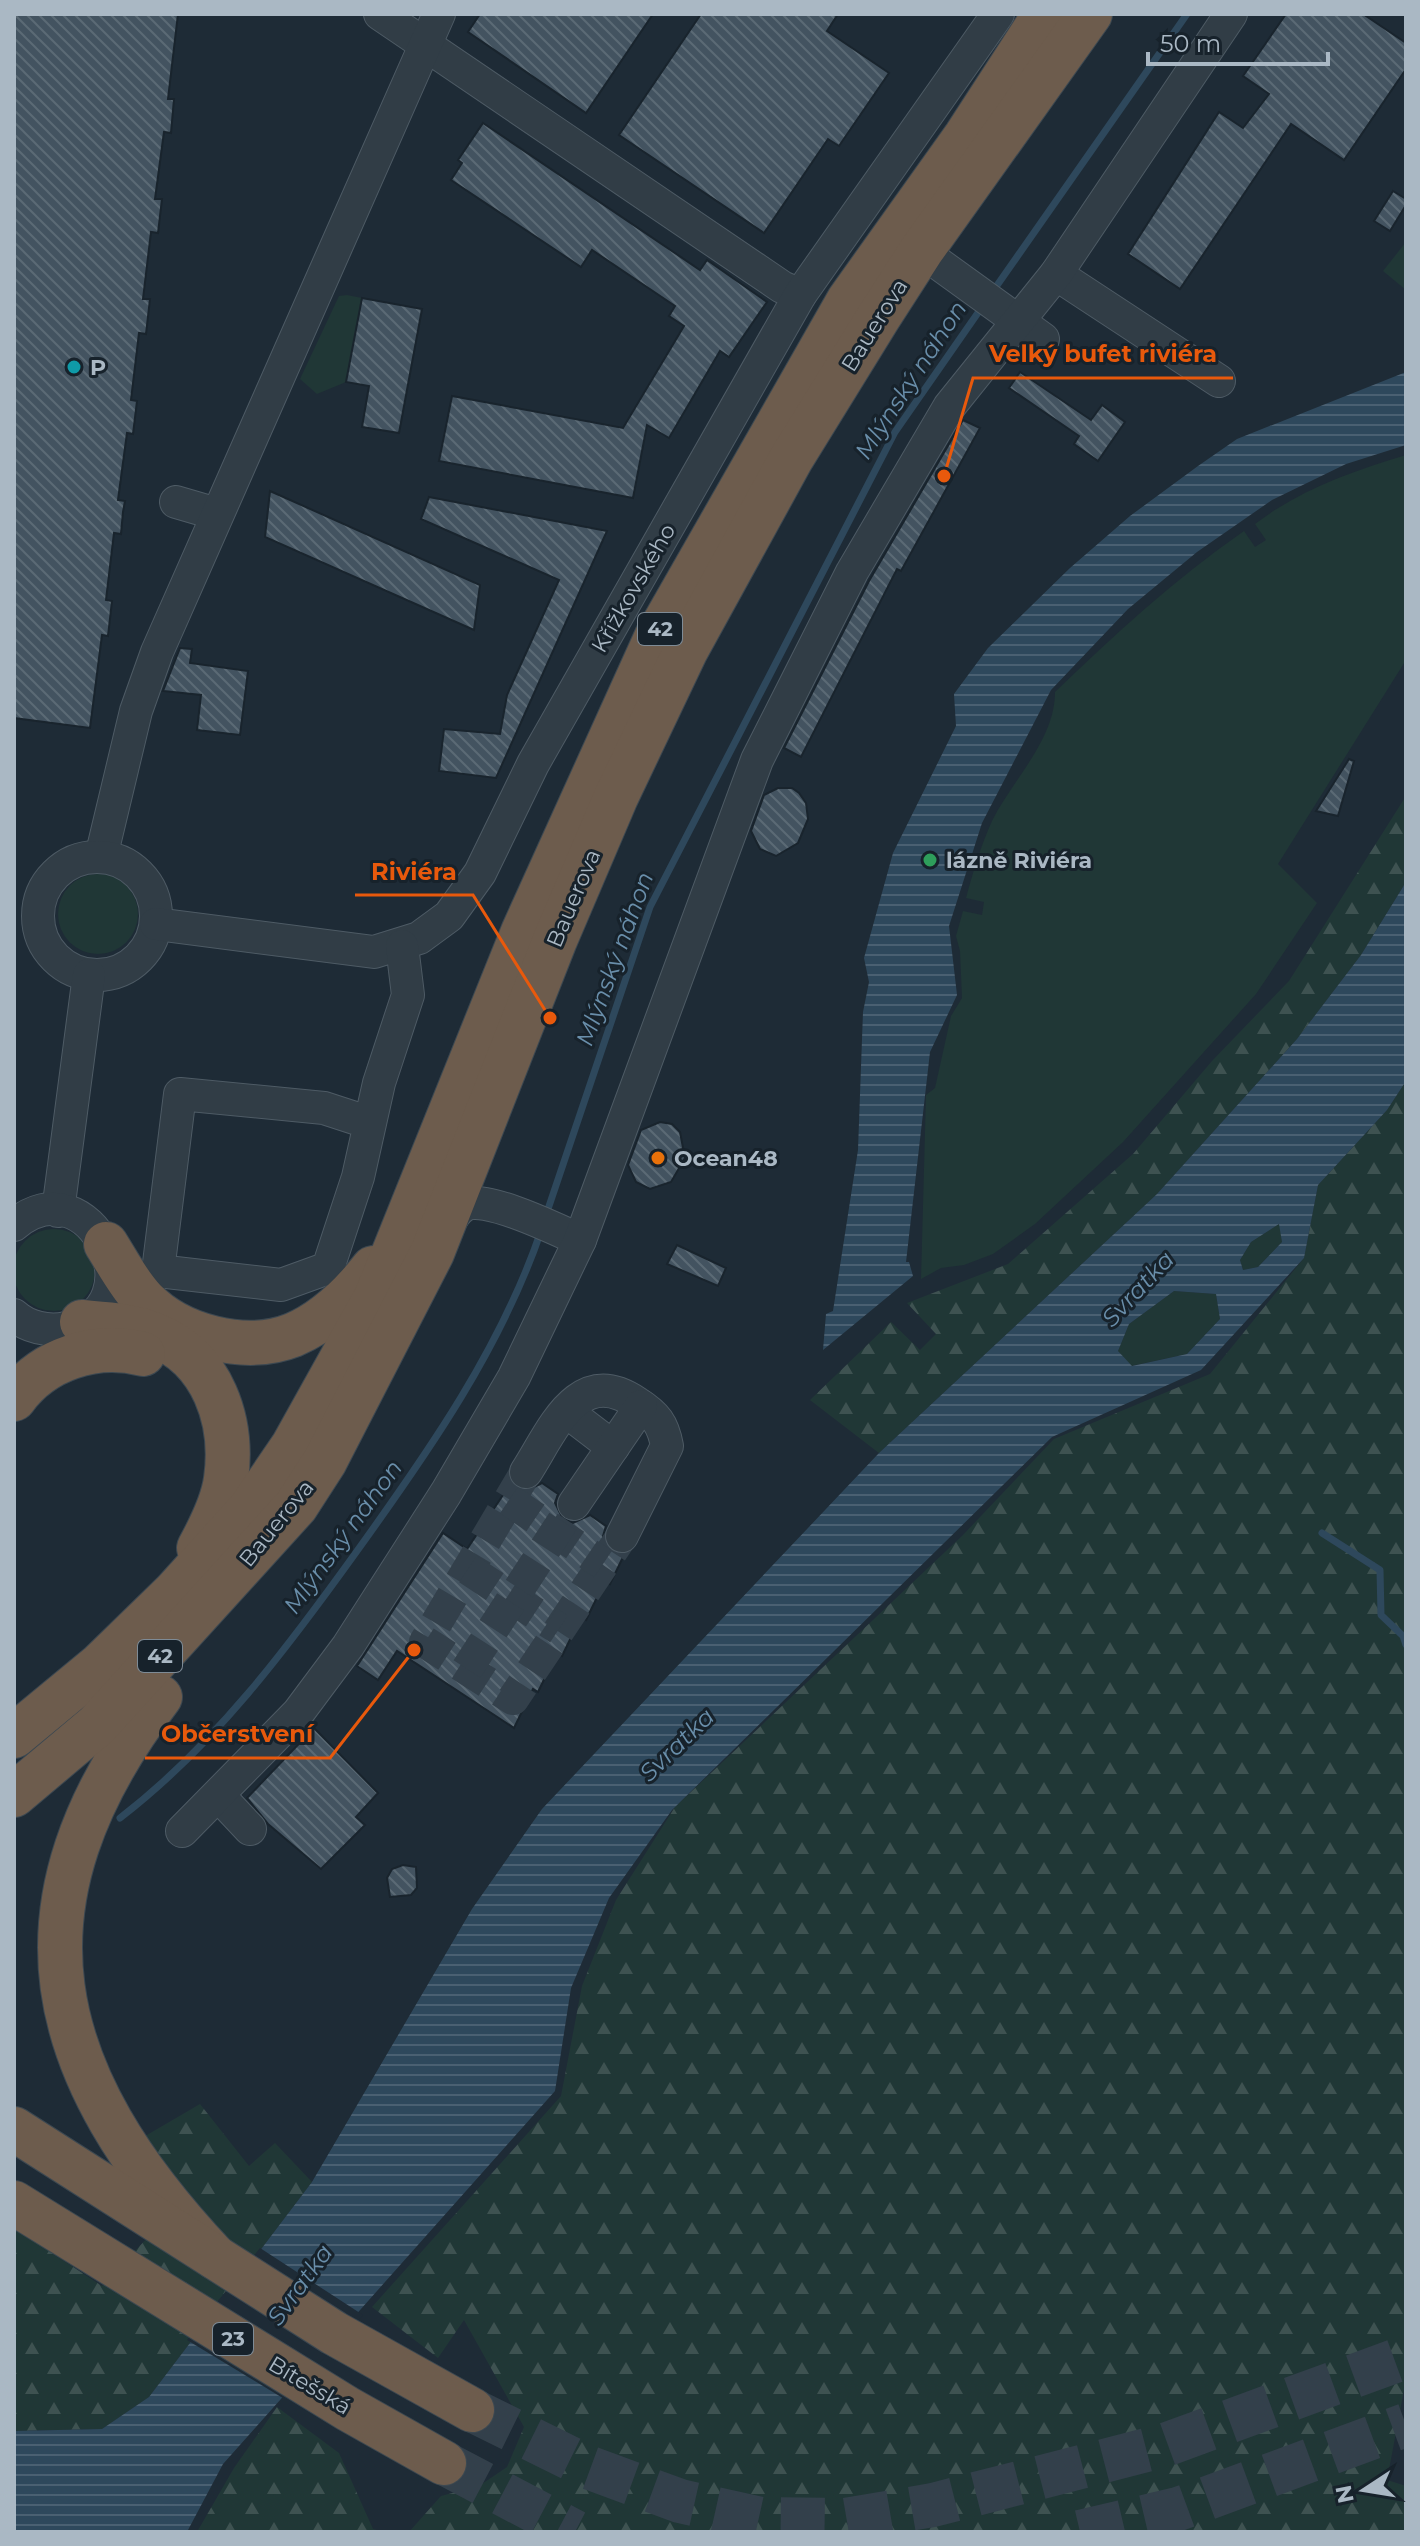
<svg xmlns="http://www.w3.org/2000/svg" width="1420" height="2546" font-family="Montserrat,sans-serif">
<defs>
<pattern id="forest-firs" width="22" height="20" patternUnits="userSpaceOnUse" patternTransform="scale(2)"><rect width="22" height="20" fill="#203736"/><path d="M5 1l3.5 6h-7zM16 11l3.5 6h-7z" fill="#3e5251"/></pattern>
<pattern id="water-rules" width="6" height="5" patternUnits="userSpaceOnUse" patternTransform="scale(2)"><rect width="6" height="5" fill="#2e485c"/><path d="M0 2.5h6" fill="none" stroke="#4a6072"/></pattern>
<pattern id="building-back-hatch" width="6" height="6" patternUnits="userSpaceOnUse" patternTransform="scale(2)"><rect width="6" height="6" fill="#435360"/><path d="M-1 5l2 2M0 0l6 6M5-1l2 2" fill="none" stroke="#5b6a75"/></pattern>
</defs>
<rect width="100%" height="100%" fill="#1e2b36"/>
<!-- green -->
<g fill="#203736">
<polygon points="1406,242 1406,290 1383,271"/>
<polygon points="347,295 362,298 346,382 317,394 300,379 339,296"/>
<path d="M1406 455V660L1278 864 1317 903 1256 994 1123 1142 1035 1224 993 1254 964 1265 941 1268 921 1279 926 1095 935 1088 951 1016 962 998 960 951 956 936 963 911 982 915 984 902 966 898C973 872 981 845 992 821 1013 779 1055 740 1055 692 1115 634 1175 579 1244 531L1255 547 1266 540 1255 524C1299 490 1353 471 1406 455Z"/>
<circle cx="98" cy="914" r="40"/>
<polygon points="1280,1223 1282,1242 1258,1267 1243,1270 1240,1260 1251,1242"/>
<circle cx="54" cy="1270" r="41"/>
<polygon points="1174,1291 1216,1294 1220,1319 1187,1354 1131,1366 1118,1351 1129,1324"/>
</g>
<!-- forest -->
<g fill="url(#forest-firs)">
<polygon points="1406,796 1406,882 1361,955 1297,1039 1157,1194 879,1453 810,1400 891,1322 920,1350 936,1334 907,1303 1008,1264 1133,1154 1212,1061 1289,981"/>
<polygon points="1406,1081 1406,2379 1387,2480 1406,2486 1406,2532 409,2532 441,2496 479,2486 507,2467 524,2427 464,2320 438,2358 372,2307 561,2096 582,1986 616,1900 675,1807 963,1535 1054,1439 1210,1374 1304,1258 1318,1185 1387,1110"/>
<polygon points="200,2104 249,2166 275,2143 312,2182 149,2397 102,2429 14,2431 14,2228 102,2286 184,2199 135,2142"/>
<polygon points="277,2407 339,2453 373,2529 384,2532 197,2532 234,2468"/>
</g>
<!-- water -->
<g fill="url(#water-rules)" fill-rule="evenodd">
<polygon points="1406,372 1406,445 1346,464 1272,500 1197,552 1128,609 1051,690 982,823 949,926 957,995 930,1052 906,1262 909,1262 913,1276 823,1350 826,1314 833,1311 858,1150 863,1012 869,982 864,958 893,853 956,726 954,694 988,648 1070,568 1130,516 1198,466 1237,439"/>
<path d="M1406 882V1081L1387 1110 1318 1185 1304 1258 1201 1370 1052 1437 672 1810 609 1898 571 1988 555 2091 223 2464 188 2530 14 2532V2431L102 2429 149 2397 312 2182 472 1909 542 1809 879 1453 1157 1194 1297 1039 1361 955ZM1279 1224 1282 1242 1258 1267 1243 1270 1240 1260 1251 1242ZM1174 1291 1216 1294 1220 1319 1187 1354 1132 1366 1118 1351 1129 1324Z"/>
</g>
<!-- pier -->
<polygon fill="#1e2b36" points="260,2248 363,2315 286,2400 187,2340"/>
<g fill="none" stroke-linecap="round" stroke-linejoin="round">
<!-- stream -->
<g stroke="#2e485c" stroke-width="7">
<polyline points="991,294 1187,14"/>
<polyline points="546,1215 650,907 895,432 982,307"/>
<polyline points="1322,1533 1380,1570 1381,1615 1403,1636 1406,1645"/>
<path d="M120 1818C215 1745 288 1647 357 1551 429 1451 501 1348 541 1231"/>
</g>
</g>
<!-- building -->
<g fill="url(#building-back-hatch)" stroke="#19242d" stroke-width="2">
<polygon points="14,14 178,14 168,99 174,99 171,133 164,132 155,199 162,199 158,233 151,232 143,299 150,299 146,334 139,333 131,400 137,401 133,434 127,433 118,500 125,501 123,512 121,534 114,533 106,600 112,601 108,636 102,635 90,728 14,718"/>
<polygon points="480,14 653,14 586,113 468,32"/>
<polygon points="701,14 838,14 827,31 889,73 839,146 828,139 764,233 619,135"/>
<polygon points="1286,14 1363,14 1406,43 1406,69 1344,160 1291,124 1180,289 1128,254 1219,112 1243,128 1269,94 1243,76"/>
<polygon points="483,123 700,270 707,260 767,302 729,357 720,351 669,438 647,425 633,498 439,461 452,396 623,428 684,326 669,316 675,306 592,250 581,267 451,180 462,163 458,160"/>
<polygon points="1393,191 1406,199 1406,205 1390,231 1374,221"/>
<polygon points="362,298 422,309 399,433 362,427 369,386 346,382"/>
<polygon points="1020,372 1091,420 1102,405 1125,422 1098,461 1074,444 1079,436 1009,388"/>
<polygon points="963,420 980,428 901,571 897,569 801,757 784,748 869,581"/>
<polygon points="270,491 480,585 474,630 265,537"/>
<polygon points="429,497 607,531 496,778 439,771 444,729 500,734 507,695 559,580 421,519"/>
<polygon points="180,648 192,649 190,663 248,671 240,735 197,730 201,695 163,691"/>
<polygon points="1349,759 1354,761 1338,816 1316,811"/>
<polygon points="778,788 792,788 799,793 806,803 808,819 798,843 776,856 760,849 751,831 764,795"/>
<polygon points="660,1122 672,1124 680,1132 685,1158 671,1182 650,1189 636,1182 628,1165 641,1130"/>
<polygon points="677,1245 726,1268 718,1286 667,1264"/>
<polygon points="511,1483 526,1491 542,1483 558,1494 555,1503 563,1519 573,1523 590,1515 606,1526 603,1536 607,1547 624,1555 610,1584 605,1581 586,1620 581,1617 562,1656 557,1653 538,1692 533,1689 514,1728 397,1651 378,1680 357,1666 443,1533 467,1549"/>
<polygon points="314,1728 378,1793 356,1817 365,1825 321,1869 268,1824 247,1798"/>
<polygon points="403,1865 416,1867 417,1888 411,1895 390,1897 387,1878 392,1869"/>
</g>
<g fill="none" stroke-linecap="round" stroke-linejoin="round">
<!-- minor-tunnel -->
<g stroke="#33404b" stroke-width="32" stroke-dasharray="32 16" stroke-linecap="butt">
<polyline points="526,1472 425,1642 513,1699 622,1536"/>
<polyline points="509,1500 603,1564"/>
<polyline points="468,1569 559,1629"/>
<polyline points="467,1669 574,1504"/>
</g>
<!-- highway-tunnel -->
<g stroke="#33404b" stroke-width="44" stroke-dasharray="44 22" stroke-linecap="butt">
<polyline points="472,2410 590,2468 680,2501 761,2519 845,2520 933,2505 1162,2446 1406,2357"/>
<polyline points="444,2463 575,2532"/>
<polyline points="1080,2532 1178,2509 1406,2425"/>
</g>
<!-- minor casing -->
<g stroke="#4e5b65" stroke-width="34">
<g id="minor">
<polyline points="380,14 782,287 800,295"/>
<polyline points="921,251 1043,339"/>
<polyline points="1056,274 1219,381"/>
<polyline points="176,502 217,514"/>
<polyline points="101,857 136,711 157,652 439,14"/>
<circle cx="97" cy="916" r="59"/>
<polyline points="156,924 374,952 419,938 449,916 480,873 533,764 800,295 998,14"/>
<polyline points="370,1123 324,1108 180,1094 158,1271 281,1285 328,1268 358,1177 379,1083 408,995 402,946"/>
<polyline points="58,1211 89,975"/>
<path d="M14 1225C90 1161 160 1307 66 1328 48 1332 27 1327 14 1315"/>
<path d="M445 1230C451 1220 455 1210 465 1205 484 1194 558 1230 580 1240"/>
<polyline points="566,1411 613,1447"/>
<path d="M526 1472C553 1430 578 1363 637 1403 656 1415 663 1424 667 1446L622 1536"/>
<polyline points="574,1504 641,1406"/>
<polyline points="219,1796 250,1829"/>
<polyline points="182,1831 298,1713 348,1646 446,1493 514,1377 580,1240 757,760 852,572 949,407 1056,274 1231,14"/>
</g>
</g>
<!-- highway casing -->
<g stroke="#3c4851" stroke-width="46">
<g id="highway">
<path d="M106 1244C118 1263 128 1283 144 1300 178 1336 245 1354 293 1335 326 1321 351 1296 373 1268"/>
<path d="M82 1322C106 1324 132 1325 155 1335 213 1358 234 1421 226 1479 223 1502 210 1528 199 1548"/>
<path d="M14 1399C43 1359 95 1342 143 1354"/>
<path d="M160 1697C0 1907 42 2073 215 2257"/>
<polyline points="14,1736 100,1665 175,1592 250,1509 293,1446 376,1297 523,932 656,638 849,300 966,136 1045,14"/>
<polyline points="14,1795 97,1725 296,1506 325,1461 432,1253 555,940 616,797 685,652 791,459 878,318 921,251 1090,14"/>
<polyline points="14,2129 334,2333 472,2410"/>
<polyline points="14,2203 348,2409 444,2463"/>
</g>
</g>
<!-- minor -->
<use href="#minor" stroke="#313d46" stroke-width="32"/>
<!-- highway -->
<use href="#highway" stroke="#6d5c4d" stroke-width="44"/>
</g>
<!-- markers -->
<circle fill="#0f9aa8" stroke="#17222b" stroke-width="3" cx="74" cy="367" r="8"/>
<circle fill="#2e9e5b" stroke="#17222b" stroke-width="3" cx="930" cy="860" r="8"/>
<circle fill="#e8710a" stroke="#17222b" stroke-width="3" cx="658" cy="1158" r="8"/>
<g text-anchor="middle" stroke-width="6" stroke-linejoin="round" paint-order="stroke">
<!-- shield labels -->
<g fill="#17222b" stroke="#7e8b96" stroke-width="2">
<rect x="638" y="613" width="44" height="32" rx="6"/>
<rect x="138" y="1640" width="44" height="32" rx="6"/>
<rect x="213" y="2323" width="40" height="32" rx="6"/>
</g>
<g font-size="20" font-weight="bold" fill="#aab8c4">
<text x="660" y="636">42</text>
<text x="160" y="1663">42</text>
<text x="233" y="2346">23</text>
</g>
<!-- street labels -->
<g font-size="22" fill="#aab8c4" stroke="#17222b">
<text transform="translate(874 325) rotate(-58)" y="8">Bauerova</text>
<text transform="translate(633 588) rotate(-60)" y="8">Křížkovského</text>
<text transform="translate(573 898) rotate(-67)" y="8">Bauerova</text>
<text transform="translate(276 1523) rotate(-51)" y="8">Bauerova</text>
<text transform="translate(310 2385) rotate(31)" y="8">Bítešská</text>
</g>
<!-- poi labels -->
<g font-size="22" font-weight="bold" fill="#aab8c4" stroke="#17222b" text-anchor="start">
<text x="90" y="375">P</text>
<text x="946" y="868">lázně Riviéra</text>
<text x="674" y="1166">Ocean48</text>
</g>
<!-- water labels -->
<g font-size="24" font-style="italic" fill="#698eaa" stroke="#17222b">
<text transform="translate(911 380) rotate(-57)" y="8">Mlýnský náhon</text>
<text transform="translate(615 959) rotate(-70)" y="8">Mlýnský náhon</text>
<text transform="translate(1138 1289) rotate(-47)" y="8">Svratka</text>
<text transform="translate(343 1537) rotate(-54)" y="8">Mlýnský náhon</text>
<text transform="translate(677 1745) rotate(-44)" y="8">Svratka</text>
<text transform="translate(300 2285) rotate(-54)" y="8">Svratka</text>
</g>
</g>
<!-- callouts -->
<path fill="none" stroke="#e8590c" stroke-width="3" d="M944 476L973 378H1233M550 1018L473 895H355M414 1650L330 1758H145"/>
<g fill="#e8590c" stroke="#17222b" stroke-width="3">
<circle cx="944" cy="476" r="8"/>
<circle cx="550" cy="1018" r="8"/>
<circle cx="414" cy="1650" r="8"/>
</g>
<g font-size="24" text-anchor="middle" font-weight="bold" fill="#e8590c" stroke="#17222b" stroke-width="6" stroke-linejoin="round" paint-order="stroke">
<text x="1103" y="362">Velký bufet riviéra</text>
<text x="414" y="880">Riviéra</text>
<text x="237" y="1742">Občerstvení</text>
</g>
<!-- border -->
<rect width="1420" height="2546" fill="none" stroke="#aab8c4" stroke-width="32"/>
<!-- north arrow -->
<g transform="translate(1364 2490) rotate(258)" stroke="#17222b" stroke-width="6" paint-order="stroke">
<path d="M0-6L14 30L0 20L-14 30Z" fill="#aab8c4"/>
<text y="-12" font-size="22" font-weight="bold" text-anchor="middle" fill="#aab8c4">N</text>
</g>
<!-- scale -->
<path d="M1148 52v12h180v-12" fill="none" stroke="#aab8c4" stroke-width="4"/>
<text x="1160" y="52" font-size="24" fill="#aab8c4" stroke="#17222b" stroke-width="6" paint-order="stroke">50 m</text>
</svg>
